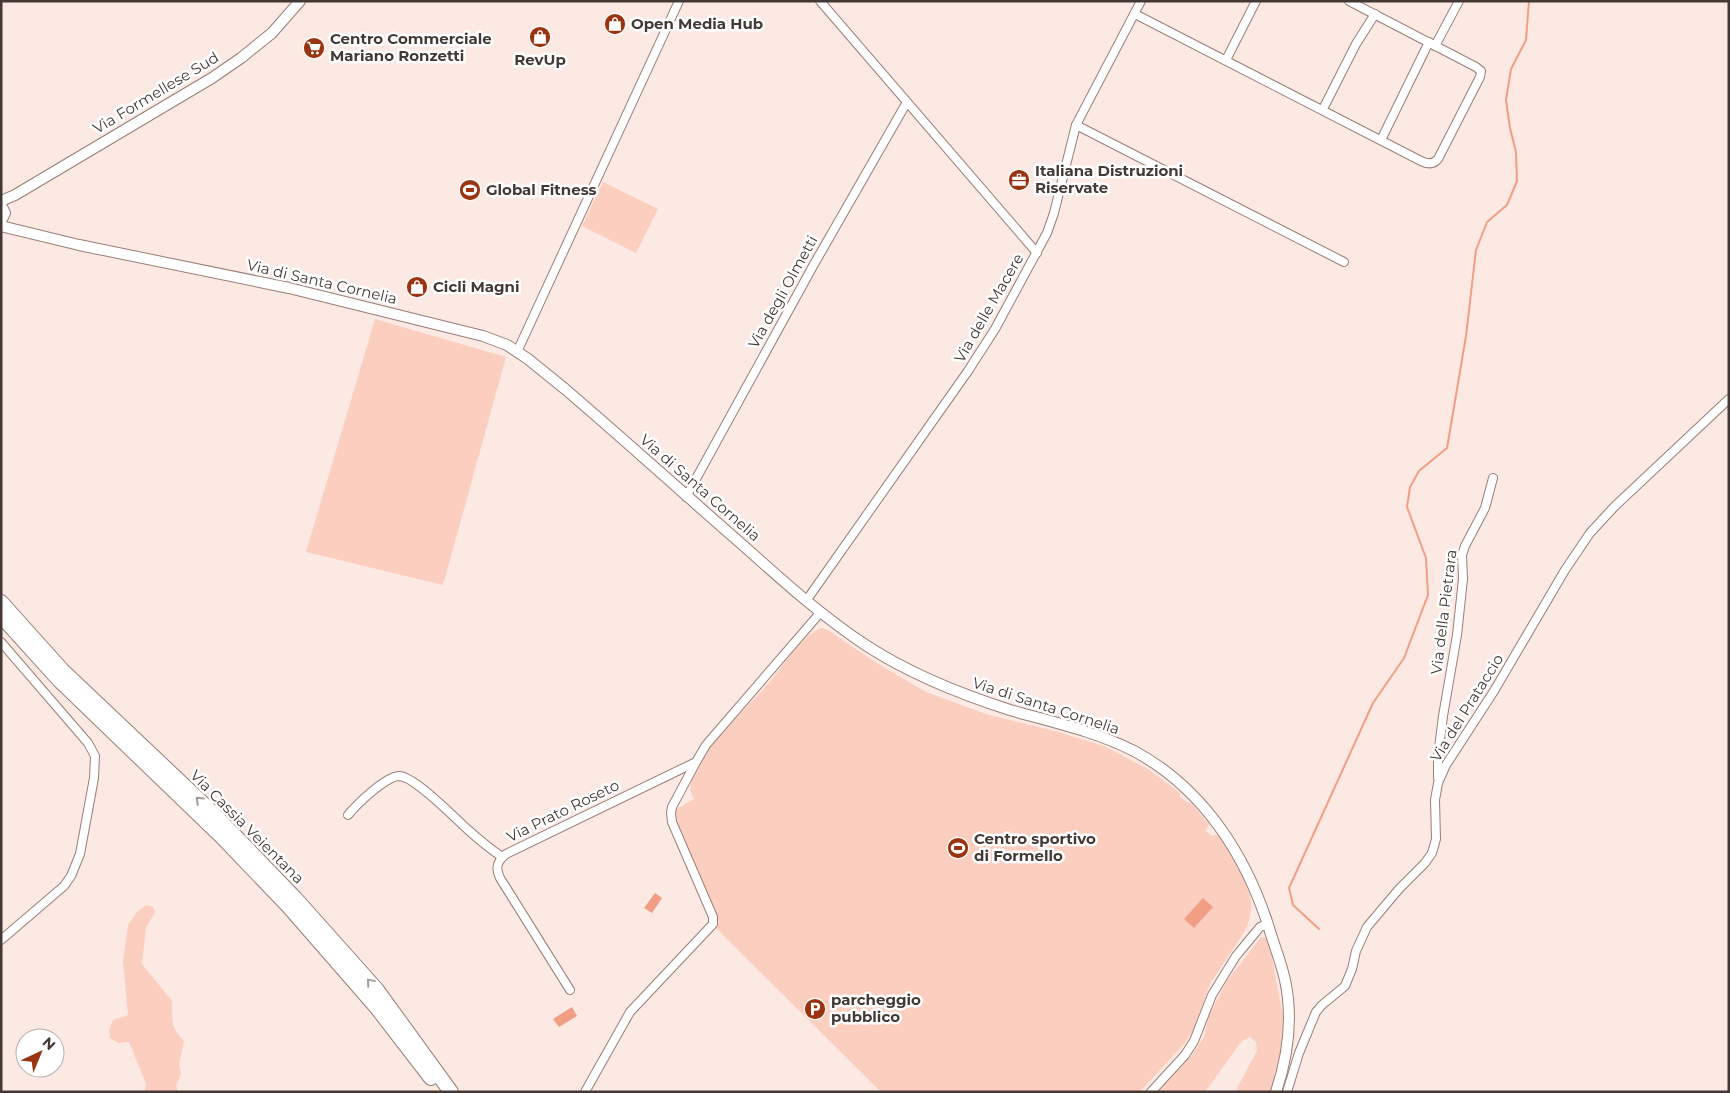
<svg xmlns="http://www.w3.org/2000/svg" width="1730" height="1093" font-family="Montserrat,sans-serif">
<rect width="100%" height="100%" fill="#fce9e3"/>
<!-- green -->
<g fill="#fccec0">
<polygon points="603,182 658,209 636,253 582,226"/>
<polygon points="375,319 506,357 443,585 306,552"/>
<path d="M822 628 828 630 875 662 926 692 986 714 1055 731 1104 746 1148 769 1180 793V797L1188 803 1190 802 1209 824 1206 831 1212 836 1220 834C1230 851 1249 882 1251 901 1252 911 1249 922 1245 931L1210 984 1193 1030 1185 1043 1140 1092H881L716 928 719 922 673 811 694 799C693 797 692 795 691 792 684 765 750 705 767 685 780 671 804 632 822 628Z"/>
<path d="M146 905 153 907 155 912 146 928 142 964 172 1001C173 1020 169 1026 184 1041L179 1065 181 1074 176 1086 178 1092H145L146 1084 129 1042 118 1043 110 1038 109 1030 113 1020 128 1015 123 961 128 925 137 912Z"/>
<polygon points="1261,937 1268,938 1283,1016 1281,1055 1271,1092 1235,1092 1257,1051 1256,1042 1250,1037 1242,1041 1205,1092 1157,1092 1192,1055 1204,1037 1209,1015 1227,981"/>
</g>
<!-- water -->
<g fill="#f29e84">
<polygon points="655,893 662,898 652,913 644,908"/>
<polygon points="1203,898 1213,907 1194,928 1184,919"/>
<polygon points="572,1007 577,1016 559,1027 553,1019"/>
</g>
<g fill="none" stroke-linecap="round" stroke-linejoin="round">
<!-- stream -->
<polyline stroke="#f29e84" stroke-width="2" points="1319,929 1293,905 1289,888 1373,703 1404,658 1428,595 1426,558 1407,507 1410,487 1419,471 1447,448 1466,336 1476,250 1487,222 1507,205 1517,181 1516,152 1510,128 1506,100 1511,69 1526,40 1529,1"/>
<!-- street casing -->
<g stroke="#997e75" stroke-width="10">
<g id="street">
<polyline points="820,1 1037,253"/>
<path d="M1135 14 1421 161C1427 164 1433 165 1438 159L1480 77 1481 71 1476 67 1349 1"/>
<polyline points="1435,46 1459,1"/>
<polyline points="1226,60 1256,1"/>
<polyline points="1323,109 1356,44 1375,14"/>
<polyline points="1076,125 1344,262"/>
<polyline points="1381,140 1429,42"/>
<polyline points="517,352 679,1"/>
<polyline points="686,497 813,266 907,102"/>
<polyline points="806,601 968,371 995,329 1047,233 1054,213 1076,125 1141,1"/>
<polyline points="1,642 88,743 95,756 94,778 80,854 71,876 64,886 1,940"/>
<polyline points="1438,778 1438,756 1443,716 1457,635 1463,579 1462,555 1465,546 1485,508 1493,478"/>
<path d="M348 815C357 804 385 777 399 776 414 776 454 817 466 828 477 838 489 848 502 857"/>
<path d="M570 990 500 878C495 868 497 861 506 854L696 762"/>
<polyline points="585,1092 630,1012 713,924 713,917 672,822 671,813 672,807 696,762 706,745 820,613"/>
<polyline points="1151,1092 1185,1055 1194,1041 1212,995 1236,956 1260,927 1268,924"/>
<polyline points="1287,1092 1299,1053 1316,1012 1322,1005 1345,986 1352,969 1356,951 1367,927 1399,889 1425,863 1432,853 1436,839 1435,800 1438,783 1446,765 1494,691 1565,570 1590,533 1614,507 1729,399"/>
</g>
</g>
<!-- secondary casing -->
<g stroke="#997e75" stroke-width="12">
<g id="secondary">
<polyline points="1,201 15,195 212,78 241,58 272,33 300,1"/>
<polyline points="1,205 5,213 1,221"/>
<path d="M1 226 79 245 289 288 483 336 507 345 528 359 565 389C626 441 685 495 745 547 784 582 823 617 867 646 912 675 960 694 1010 710 1052 722 1095 731 1134 751 1203 788 1246 855 1269 928 1274 945 1281 962 1285 980 1293 1017 1288 1056 1276 1092"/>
</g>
</g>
<!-- highway casing -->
<g stroke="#997e75" stroke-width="16">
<g id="highway">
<polyline points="1,602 62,670 213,813 295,898 377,990 451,1092"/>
<polyline points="1,616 59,680 222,837 289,907 377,1008 431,1078"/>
</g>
</g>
<!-- street -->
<use href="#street" stroke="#fff" stroke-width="8"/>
<!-- secondary -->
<use href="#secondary" stroke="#fff" stroke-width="10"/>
<!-- highway -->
<use href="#highway" stroke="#fff" stroke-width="14"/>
</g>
<!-- one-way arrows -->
<defs><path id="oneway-chevron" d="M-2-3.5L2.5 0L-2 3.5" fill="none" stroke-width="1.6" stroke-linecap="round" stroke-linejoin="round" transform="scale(1.25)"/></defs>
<g stroke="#a29c9a">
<use href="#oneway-chevron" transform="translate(199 800) rotate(-136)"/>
<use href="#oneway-chevron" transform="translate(370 982) rotate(-130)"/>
</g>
<!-- icons -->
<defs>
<g id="shop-disc" transform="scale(1.125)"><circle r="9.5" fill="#9a3410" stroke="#fff"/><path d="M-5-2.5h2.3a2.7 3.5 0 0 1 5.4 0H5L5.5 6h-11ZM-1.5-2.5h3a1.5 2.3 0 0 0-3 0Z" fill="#fff"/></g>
<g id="supermarket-disc" transform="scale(1.125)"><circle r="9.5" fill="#9a3410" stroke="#fff"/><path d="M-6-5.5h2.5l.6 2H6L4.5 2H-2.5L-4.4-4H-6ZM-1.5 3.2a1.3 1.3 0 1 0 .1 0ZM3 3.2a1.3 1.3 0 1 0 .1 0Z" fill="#fff"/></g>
<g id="office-disc" transform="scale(1.125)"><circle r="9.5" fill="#9a3410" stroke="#fff"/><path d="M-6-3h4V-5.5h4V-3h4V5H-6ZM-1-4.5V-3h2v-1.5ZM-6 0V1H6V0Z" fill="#fff"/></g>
<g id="stadium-disc" transform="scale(1.125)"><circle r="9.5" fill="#9a3410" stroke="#fff"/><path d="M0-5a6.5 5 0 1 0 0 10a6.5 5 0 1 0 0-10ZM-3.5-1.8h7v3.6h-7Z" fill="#fff"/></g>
<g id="parking-disc" transform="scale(1.125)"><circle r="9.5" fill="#9a3410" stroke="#fff"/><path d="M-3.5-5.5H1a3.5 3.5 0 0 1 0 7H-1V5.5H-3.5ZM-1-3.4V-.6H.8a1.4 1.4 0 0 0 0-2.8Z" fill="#fff"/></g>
</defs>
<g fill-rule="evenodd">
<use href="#shop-disc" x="615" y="24"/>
<use href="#shop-disc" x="540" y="37"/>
<use href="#supermarket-disc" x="314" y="48"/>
<use href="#office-disc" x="1019" y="180"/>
<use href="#stadium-disc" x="470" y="190"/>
<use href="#shop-disc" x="417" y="287"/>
<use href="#stadium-disc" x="958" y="848"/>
<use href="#parking-disc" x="815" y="1009"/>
</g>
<g text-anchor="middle" stroke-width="5" stroke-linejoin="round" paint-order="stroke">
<!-- poi labels -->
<g font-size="15" font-weight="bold" fill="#443834" stroke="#fff" text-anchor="start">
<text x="631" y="29">Open Media Hub</text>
<text x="330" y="44">Centro Commerciale<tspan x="330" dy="17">Mariano Ronzetti</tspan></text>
<text x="540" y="65" text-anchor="middle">RevUp</text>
<text x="1035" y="176">Italiana Distruzioni<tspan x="1035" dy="17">Riservate</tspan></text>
<text x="486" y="195">Global Fitness</text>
<text x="433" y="292">Cicli Magni</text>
<text x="974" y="844">Centro sportivo<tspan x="974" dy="17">di Formello</tspan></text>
<text x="831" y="1005">parcheggio<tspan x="831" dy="17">pubblico</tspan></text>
</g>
<!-- street labels -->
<g font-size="15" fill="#443834" stroke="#fff">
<text transform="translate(156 93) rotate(-31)" y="5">Via Formellese Sud</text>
<text transform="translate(322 282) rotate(13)" y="5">Via di Santa Cornelia</text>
<text transform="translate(783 292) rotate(-61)" y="5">Via degli Olmetti</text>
<text transform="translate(989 308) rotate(-60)" y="5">Via delle Macere</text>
<text transform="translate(700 488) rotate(41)" y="5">Via di Santa Cornelia</text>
<text transform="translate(1444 612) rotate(-83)" y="5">Via della Pietrara</text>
<text transform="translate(1046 706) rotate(18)" y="5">Via di Santa Cornelia</text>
<text transform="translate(1467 708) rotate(-58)" y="5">Via del Prataccio</text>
<text transform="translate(563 811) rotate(-26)" y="5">Via Prato Roseto</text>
<text transform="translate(247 827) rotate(45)" y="5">Via Cassia Veientana</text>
</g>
</g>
<!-- border -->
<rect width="1730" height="1093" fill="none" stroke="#443834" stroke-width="5"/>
<!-- north arrow -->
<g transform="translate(40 1053) rotate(44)"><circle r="24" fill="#ffffff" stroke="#b4afae"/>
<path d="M0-4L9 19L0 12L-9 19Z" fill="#9a3410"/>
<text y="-8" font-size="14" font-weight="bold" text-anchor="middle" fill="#443834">N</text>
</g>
</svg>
